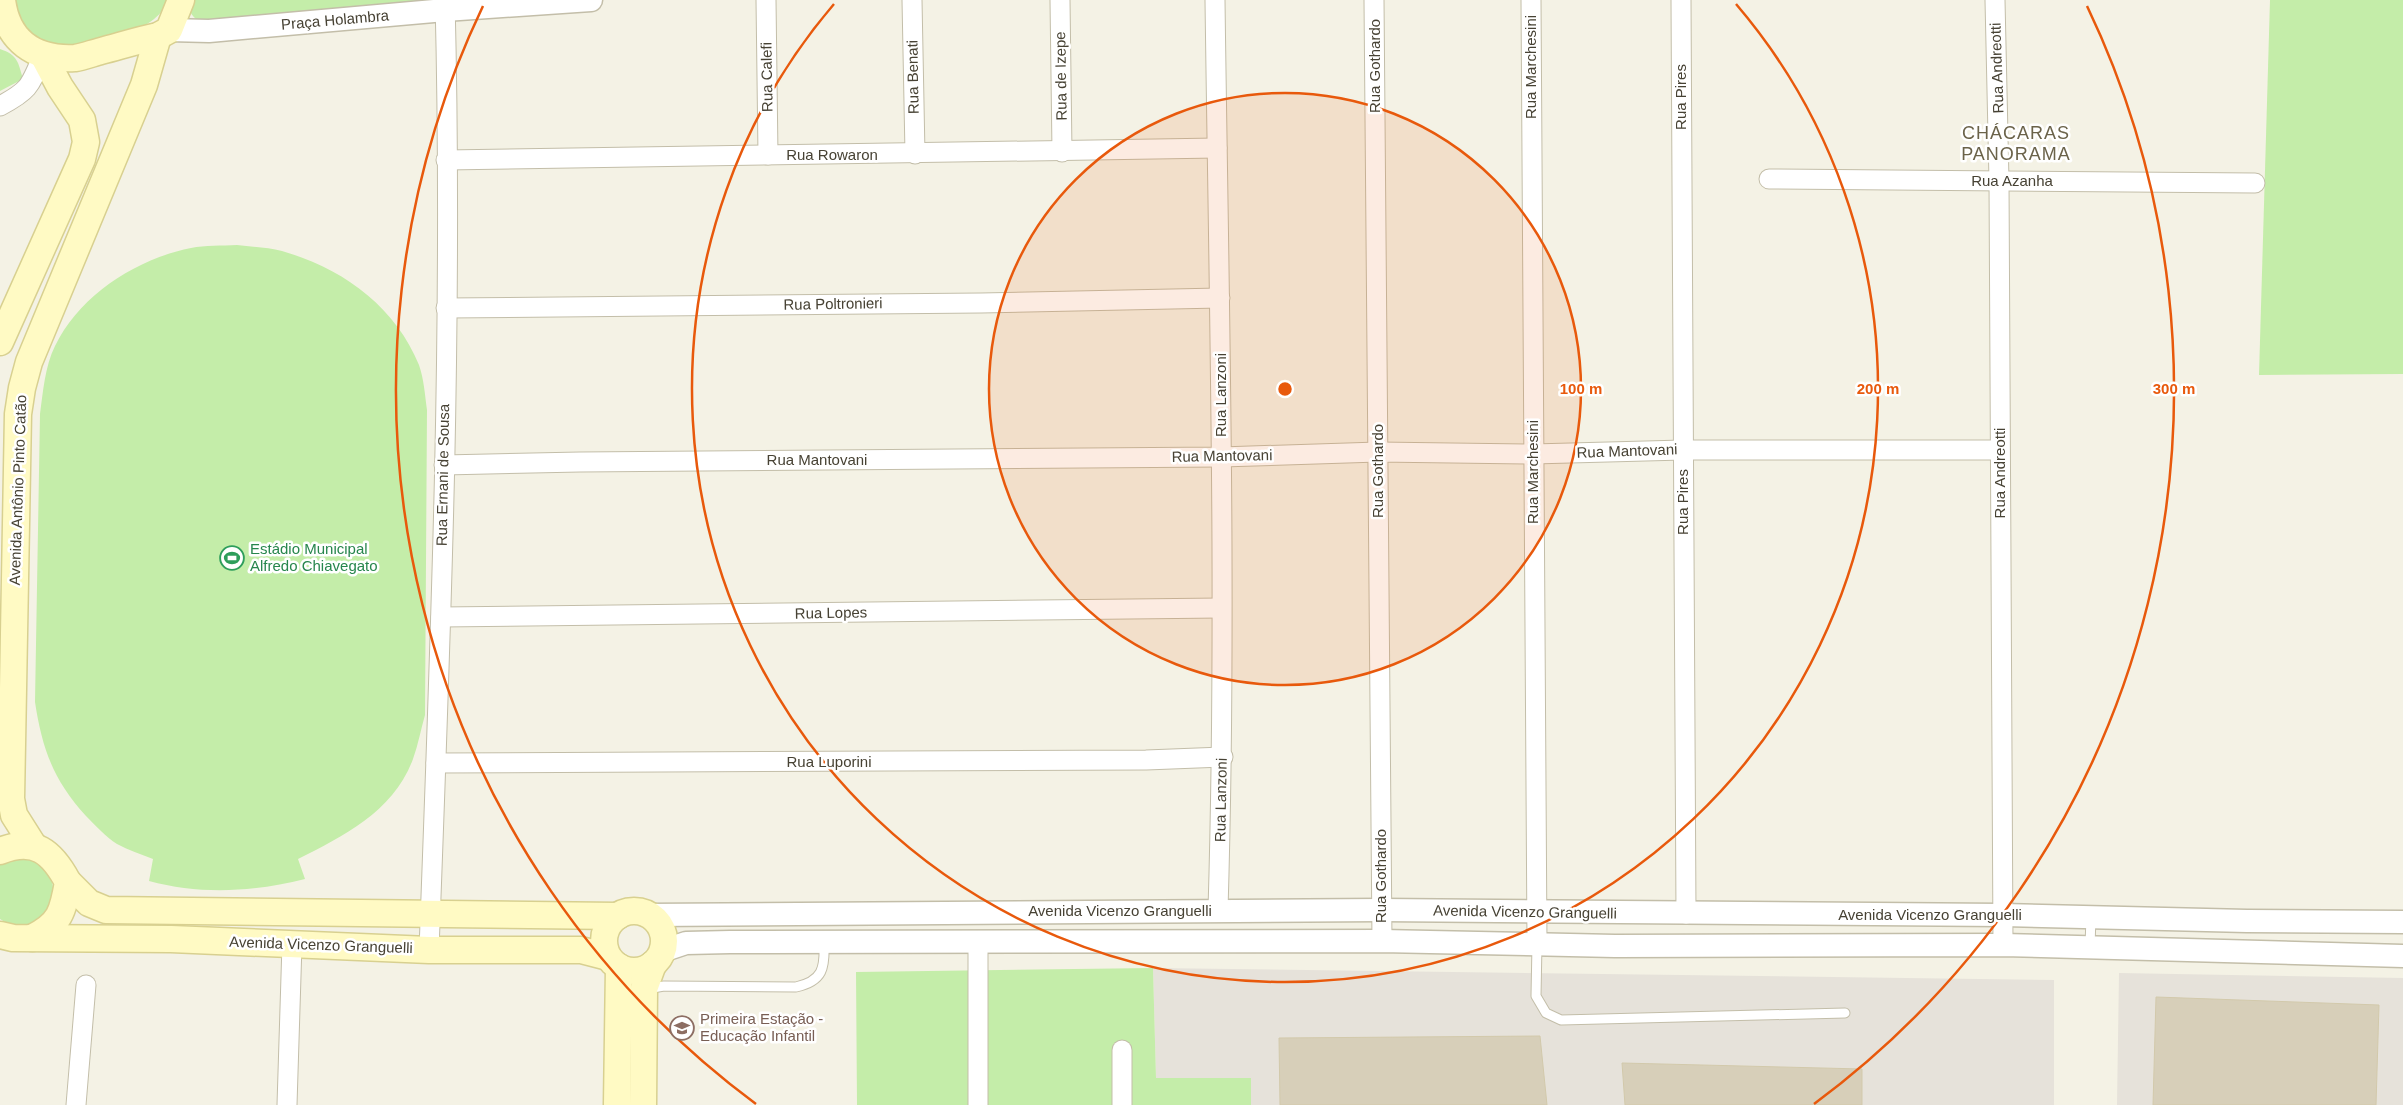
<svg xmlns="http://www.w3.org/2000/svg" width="2403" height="1105" font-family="Helvetica,sans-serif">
<rect width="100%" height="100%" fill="#f4f2e5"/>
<!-- industrial -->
<g fill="#e6e2da">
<polygon points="1153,968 2054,980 2054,1105 1251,1105 1251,1078 1156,1078"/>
<polygon points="2119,973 2403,978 2403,1105 2117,1105"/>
</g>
<!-- grass -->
<g fill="#c4eda9">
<path d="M9 0H169C164 14 145 27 132 32 113 39 61 50 42 44 22 39 17 17 9 0Z"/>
<path d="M187 0H420L415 4 203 24C192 17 189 13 187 0Z"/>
<polygon points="2270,0 2403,0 2403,374 2259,375"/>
<path d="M0 49C18 55 18 62 23 79L0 91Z"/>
<path d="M237 245C251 247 268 247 282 251 342 268 395 306 419 365 424 379 425 396 427 410L425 715C421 729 418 745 413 759 394 811 344 836 298 859L305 879C254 892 200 895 149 881L153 859C141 854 128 850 117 844 106 837 95 825 86 816 53 780 42 748 35 702L40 414C43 392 45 366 55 346 80 295 136 259 191 248 205 245 222 246 237 245Z"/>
<path d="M22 856C28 859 38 861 43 865 46 867 48 872 49 875 66 906 30 941 0 919V863Z"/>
<polygon points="1153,968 1156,1078 1251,1078 1251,1105 857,1105 856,972"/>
</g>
<!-- building -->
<g fill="#d7cfb9" stroke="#d2c9ab">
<polygon points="2156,997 2379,1005 2376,1105 2153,1105"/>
<polygon points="1540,1036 1547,1105 1280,1105 1279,1038"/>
<polygon points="1622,1063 1862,1069 1862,1105 1625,1105"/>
</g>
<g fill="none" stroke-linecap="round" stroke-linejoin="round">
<!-- service casing -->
<g stroke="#c3bea9" stroke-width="11">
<g id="service">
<polyline points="1537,944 1536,996 1546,1013 1561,1020 1845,1013"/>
<polyline points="2090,946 2091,917"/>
<path d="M647 989 664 986 796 987C823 981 825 968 824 943"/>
</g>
</g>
<!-- minor casing -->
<g stroke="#c3bea9" stroke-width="21">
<g id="minor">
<polyline points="766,0 768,155"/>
<polyline points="912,0 915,154"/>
<polyline points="1060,0 1062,152"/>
<path d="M1215 0C1219 303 1227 607 1218 910"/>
<polyline points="1374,0 1382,941"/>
<polyline points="1531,0 1537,943"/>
<polyline points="1681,0 1686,914"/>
<polyline points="1995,0 1999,181 2003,945"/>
<path d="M0 106C30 90 30 86 43 55"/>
<polyline points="446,160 1217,148"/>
<polyline points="1769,179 2255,183"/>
<polyline points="446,308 981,303 1220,298"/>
<polyline points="444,465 580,462 1221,457 1378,452 1533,454 1683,450 1999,450"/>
<polyline points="441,617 1221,608"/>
<polyline points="436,763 1146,760 1223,757"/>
<path d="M429 950C441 633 453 316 445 0"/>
<polyline points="1122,1050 1122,1105"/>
<polyline points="76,1105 86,985"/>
<polyline points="287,1105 292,944"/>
<polyline points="978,1105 978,942"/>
</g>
</g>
<!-- tertiary casing -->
<g stroke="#c3bea9" stroke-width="25">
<g id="tertiary">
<polyline points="169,30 209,31 445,10 591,0"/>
<polyline points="647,915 1381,910 2003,915 2247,921 2403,922"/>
<polyline points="662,951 686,943 730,942 1382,941 1615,946 2003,945 2403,956"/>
</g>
</g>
<!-- secondary casing -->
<g stroke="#d8d090" stroke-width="29">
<g id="secondary">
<path d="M2 0C7 41 35 60 75 58 83 57 93 53 101 51 120 46 139 40 158 36L169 30 181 0"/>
<polyline points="0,342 82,159 86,142 82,120 60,87 43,55"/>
<polyline points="33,845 14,815 11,799 18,414 22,388 29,362 144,85 158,36"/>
<path d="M0 851C35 837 52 852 68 882 63 912 60 924 32 938"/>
<polyline points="68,882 89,903 106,910 618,916"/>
<circle cx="634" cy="941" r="30"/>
<polyline points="0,935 13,938 171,939 429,950 581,950 608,957"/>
<polyline points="617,1105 619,967"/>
<polyline points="643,1105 644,989 653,964"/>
</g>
</g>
<!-- service -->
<use href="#service" stroke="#fff" stroke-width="9"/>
<!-- minor -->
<use href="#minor" stroke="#fff" stroke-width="19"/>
<!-- tertiary -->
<use href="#tertiary" stroke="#fff" stroke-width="22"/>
<!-- secondary -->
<use href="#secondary" stroke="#fffac4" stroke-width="26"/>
</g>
<!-- distance rings -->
<circle cx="1285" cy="389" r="296" fill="#e8590c" fill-opacity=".12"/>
<g fill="none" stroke="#e8590c" stroke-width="2.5">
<circle cx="1285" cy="389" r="296"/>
<path d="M1736 4A593 593 0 1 1 834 4"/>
<path d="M756 1104A889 889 0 0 1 483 6M2087 6A889 889 0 0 1 1814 1104"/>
</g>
<!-- icons -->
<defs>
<g id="stadium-ring" transform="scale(1.25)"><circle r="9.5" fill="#fff" stroke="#2e9e5b" stroke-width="1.5"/><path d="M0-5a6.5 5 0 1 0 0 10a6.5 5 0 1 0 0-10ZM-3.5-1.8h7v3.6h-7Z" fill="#2e9e5b"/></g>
<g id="school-ring" transform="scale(1.25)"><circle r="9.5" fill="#fff" stroke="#8d6e63" stroke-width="1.5"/><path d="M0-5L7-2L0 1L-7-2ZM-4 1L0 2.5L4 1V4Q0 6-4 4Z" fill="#8d6e63"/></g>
</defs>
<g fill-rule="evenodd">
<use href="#stadium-ring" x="232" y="558"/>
<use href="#school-ring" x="682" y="1028"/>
</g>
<g text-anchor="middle" stroke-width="5" stroke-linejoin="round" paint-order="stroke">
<!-- street labels -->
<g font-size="15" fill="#474234" stroke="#fff">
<text transform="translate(335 20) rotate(-5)" y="5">Praça Holambra</text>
<text transform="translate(1375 66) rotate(-90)" y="5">Rua Gothardo</text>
<text transform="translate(1531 67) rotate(-90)" y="5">Rua Marchesini</text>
<text transform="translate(1997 68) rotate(-92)" y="5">Rua Andreotti</text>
<text transform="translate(1061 76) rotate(-91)" y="5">Rua de Izepe</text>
<text transform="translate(767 77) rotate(-91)" y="5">Rua Calefi</text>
<text transform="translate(913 77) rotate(-91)" y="5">Rua Benati</text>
<text transform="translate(1681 97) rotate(-90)" y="5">Rua Pires</text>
<text x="832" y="160">Rua Rowaron</text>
<text x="2012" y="186">Rua Azanha</text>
<text transform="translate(833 304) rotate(-1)" y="5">Rua Poltronieri</text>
<text transform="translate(1221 395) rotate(-90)" y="5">Rua Lanzoni</text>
<text transform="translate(1627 451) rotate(-2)" y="5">Rua Mantovani</text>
<text transform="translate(1222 456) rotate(-1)" y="5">Rua Mantovani</text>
<text x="817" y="465">Rua Mantovani</text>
<text transform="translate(1378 471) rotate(-90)" y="5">Rua Gothardo</text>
<text transform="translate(1533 472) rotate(-90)" y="5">Rua Marchesini</text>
<text transform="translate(2000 473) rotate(-90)" y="5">Rua Andreotti</text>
<text transform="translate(443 475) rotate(-89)" y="5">Rua Ernani de Sousa</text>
<text transform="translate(18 490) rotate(-88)" y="5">Avenida Antônio Pinto Catão</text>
<text transform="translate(1683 502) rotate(-90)" y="5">Rua Pires</text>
<text transform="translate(831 613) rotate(-1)" y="5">Rua Lopes</text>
<text x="829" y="767">Rua Luporini</text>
<text transform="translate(1221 800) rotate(-89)" y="5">Rua Lanzoni</text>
<text transform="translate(1381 876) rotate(-90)" y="5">Rua Gothardo</text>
<text x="1120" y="916">Avenida Vicenzo Granguelli</text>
<text transform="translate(1525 912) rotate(1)" y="5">Avenida Vicenzo Granguelli</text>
<text x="1930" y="920">Avenida Vicenzo Granguelli</text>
<text transform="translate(321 945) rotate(2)" y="5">Avenida Vicenzo Granguelli</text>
</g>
<!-- leisure labels -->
<g font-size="15" fill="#27864d" stroke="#fff" text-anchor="start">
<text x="250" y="554">Estádio Municipal<tspan x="250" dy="17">Alfredo Chiavegato</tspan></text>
</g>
<!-- education labels -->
<g font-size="15" fill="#785e54" stroke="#fff" text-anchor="start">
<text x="700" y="1024">Primeira Estação -<tspan x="700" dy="17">Educação Infantil</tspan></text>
</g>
<!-- quarter labels -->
<g font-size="18" letter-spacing="1" fill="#6b634a" stroke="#fff">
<text x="2016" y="139">CHÁCARAS<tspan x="2016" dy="21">PANORAMA</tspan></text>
</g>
</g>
<circle cx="1285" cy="389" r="8" fill="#e8590c" stroke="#fff" stroke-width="2.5"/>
<g font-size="15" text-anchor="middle" font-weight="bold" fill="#e8590c" stroke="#fff" stroke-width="5" stroke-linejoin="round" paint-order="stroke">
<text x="1581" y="394">100 m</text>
<text x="1878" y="394">200 m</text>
<text x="2174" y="394">300 m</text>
</g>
</svg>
